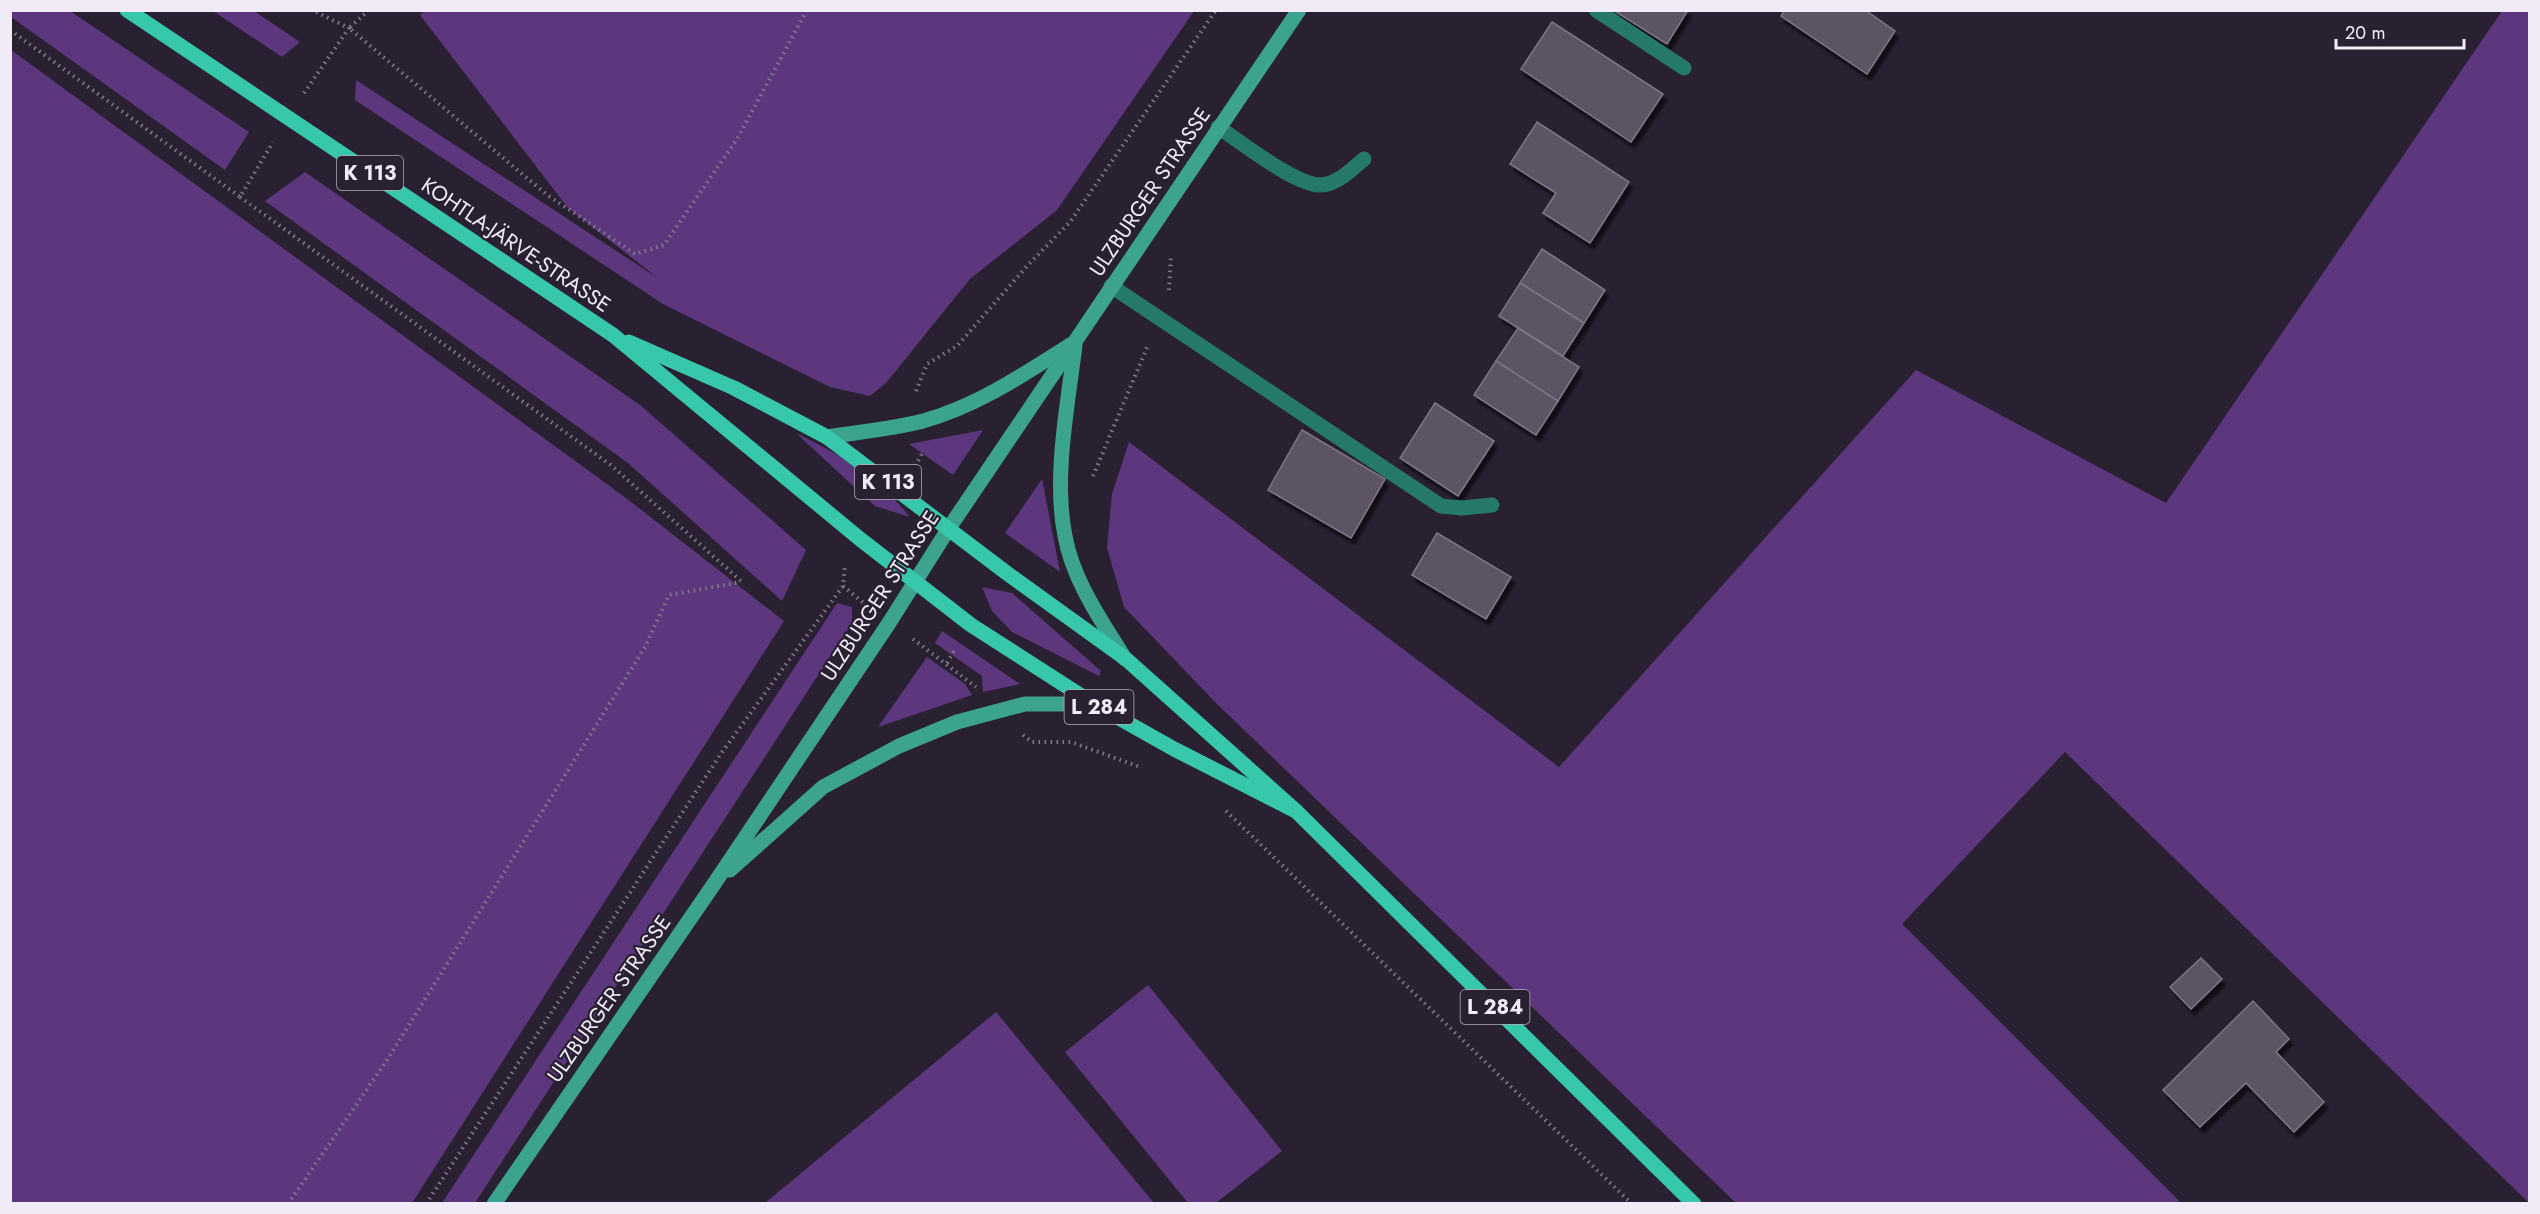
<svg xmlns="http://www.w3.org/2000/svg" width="2540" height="1214" font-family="Jost,sans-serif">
<defs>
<filter id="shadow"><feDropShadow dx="3.5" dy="6" stdDeviation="1.5" flood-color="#0009"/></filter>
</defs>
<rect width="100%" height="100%" fill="#292131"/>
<!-- green -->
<g fill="#5c377e">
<polygon points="11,10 70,11 249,132 225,170 11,17"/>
<polygon points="213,11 254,11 300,42 282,57"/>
<polygon points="424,11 424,10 1194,11 1057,210 970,279 886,383 870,396 830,387 663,304 355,100 356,80 659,279 568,208 420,15"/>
<polygon points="2502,11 2530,11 2529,1203 2065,752 1902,924 2181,1203 1736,1203 1216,703 1124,607 1107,548 1112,494 1129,442 1559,767 1916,370 2166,503"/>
<polygon points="11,50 626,498 784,621 412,1203 11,1203"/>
<polygon points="305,172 640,405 806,550 782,601 628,463 265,201"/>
<polygon points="983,430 953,475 909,444"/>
<path d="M796 433C844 457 875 474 910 517L875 506Z"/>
<polygon points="1042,479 1060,572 1005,533"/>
<polygon points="982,587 1012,593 1101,671 1099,676 1012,632 992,611"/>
<polygon points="837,603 852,607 852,623 475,1203 442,1203"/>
<polygon points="942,631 1020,684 983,692 982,676 935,643"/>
<polygon points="927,657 965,684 972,695 878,727"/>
<polygon points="1148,985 1282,1151 1216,1203 1188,1203 1065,1052"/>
<polygon points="996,1012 1154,1203 765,1203"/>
</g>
<!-- building -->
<g fill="#5b5264" stroke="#7e7588" stroke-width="1.5" filter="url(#shadow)">
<polygon points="1613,10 1688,10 1667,44"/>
<polygon points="1785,10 1865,10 1895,31 1867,74 1781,16"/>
<polygon points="1552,22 1663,94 1631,142 1521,69"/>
<polygon points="1537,122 1629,182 1590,243 1543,213 1556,193 1510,164"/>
<polygon points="1542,249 1605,290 1584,323 1520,283"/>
<polygon points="1520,283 1584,323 1563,356 1499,316"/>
<polygon points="1518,328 1579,367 1558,401 1496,361"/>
<polygon points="1496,361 1558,401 1536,435 1474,395"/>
<polygon points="1435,403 1494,441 1458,496 1400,458"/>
<polygon points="1302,430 1385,479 1351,538 1268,490"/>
<polygon points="1437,533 1511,577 1486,619 1412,575"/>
<polygon points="2201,958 2222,979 2191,1009 2170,987"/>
<polygon points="2253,1001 2289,1039 2276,1052 2324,1102 2294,1132 2246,1083 2200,1127 2163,1090"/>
</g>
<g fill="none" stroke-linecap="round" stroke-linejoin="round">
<!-- path -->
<g stroke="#837c8a" stroke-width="4" stroke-dasharray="1.5 4.5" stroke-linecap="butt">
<polyline points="369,10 349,28 546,194 635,254 664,245 737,139 807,10"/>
<polyline points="10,30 240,197 273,142"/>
<polyline points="304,93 349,28 312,10"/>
<polyline points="240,197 612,466 741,581"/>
<polyline points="1169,290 1171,256"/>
<polyline points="916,391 927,364 957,346 1028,265 1070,222 1216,10"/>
<polyline points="915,466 923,452"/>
<polyline points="1093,476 1148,345"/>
<polyline points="843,586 866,605"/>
<polyline points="913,639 976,687"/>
<polyline points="947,663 954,651"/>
<polyline points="1023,735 1032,742 1071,742 1140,767"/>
<polyline points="1226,811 1632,1204"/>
<polyline points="288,1204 387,1060 645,647 669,595 741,582"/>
<polyline points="426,1204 720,755 843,586 845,564"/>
</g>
<!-- service -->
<g stroke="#257968" stroke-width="15">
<polyline points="1596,10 1684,68"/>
<path d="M1218 127C1241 142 1295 185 1320 185 1337 185 1352 169 1364 159"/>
<polyline points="1111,286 1441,506 1462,508 1492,505"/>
</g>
<!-- secondary -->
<g stroke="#3ca38e" stroke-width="15">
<path d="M1075 345C1068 404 1053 477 1065 536 1073 581 1102 621 1125 659"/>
<path d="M827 437C859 432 892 429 923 421 977 406 1023 375 1070 345"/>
<polyline points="730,870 823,787 899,746 957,722 1025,704 1094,704"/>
<polyline points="494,1204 714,884 889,623 949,528 1299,10"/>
</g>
<!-- primary -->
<g stroke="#37c7ab" stroke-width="15">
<polyline points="127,10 613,335 860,539 971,625 1094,704 1174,749 1296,811"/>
<polyline points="629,342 734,388 827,437 1008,574 1126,659 1296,811 1694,1204"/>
</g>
</g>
<g text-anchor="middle" stroke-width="4.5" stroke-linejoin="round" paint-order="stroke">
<!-- shield labels -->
<g fill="#292131" stroke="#b4aebb" stroke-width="1.5">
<rect x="337" y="156" width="66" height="34" rx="4.5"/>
<rect x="855" y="465" width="66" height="34" rx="4.5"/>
<rect x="1064.5" y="690" width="69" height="34" rx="4.5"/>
<rect x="1460.5" y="990" width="69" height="34" rx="4.5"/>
</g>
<g font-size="20" font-weight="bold" fill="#f0ebf6">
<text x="370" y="180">K 113</text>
<text x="888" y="489">K 113</text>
<text x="1099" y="714">L 284</text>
<text x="1495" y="1014">L 284</text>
</g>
<!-- street labels -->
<g font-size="21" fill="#f0ebf6" stroke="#292131">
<text transform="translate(1150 192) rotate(-56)" y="7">ULZBURGER STRASSE</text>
<text transform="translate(516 245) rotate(34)" y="7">KOHTLA-JÄRVE-STRASSE</text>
<text transform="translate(880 596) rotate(-57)" y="7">ULZBURGER STRASSE</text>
<text transform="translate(609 999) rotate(-55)" y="7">ULZBURGER STRASSE</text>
</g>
</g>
<!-- border -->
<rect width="2540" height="1214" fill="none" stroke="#f0ebf6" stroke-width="24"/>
<!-- scale -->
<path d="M2336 39v9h128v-9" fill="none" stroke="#f0ebf6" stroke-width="3"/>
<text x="2345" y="39" font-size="18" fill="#f0ebf6" stroke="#292131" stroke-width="4.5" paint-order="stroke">20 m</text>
</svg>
